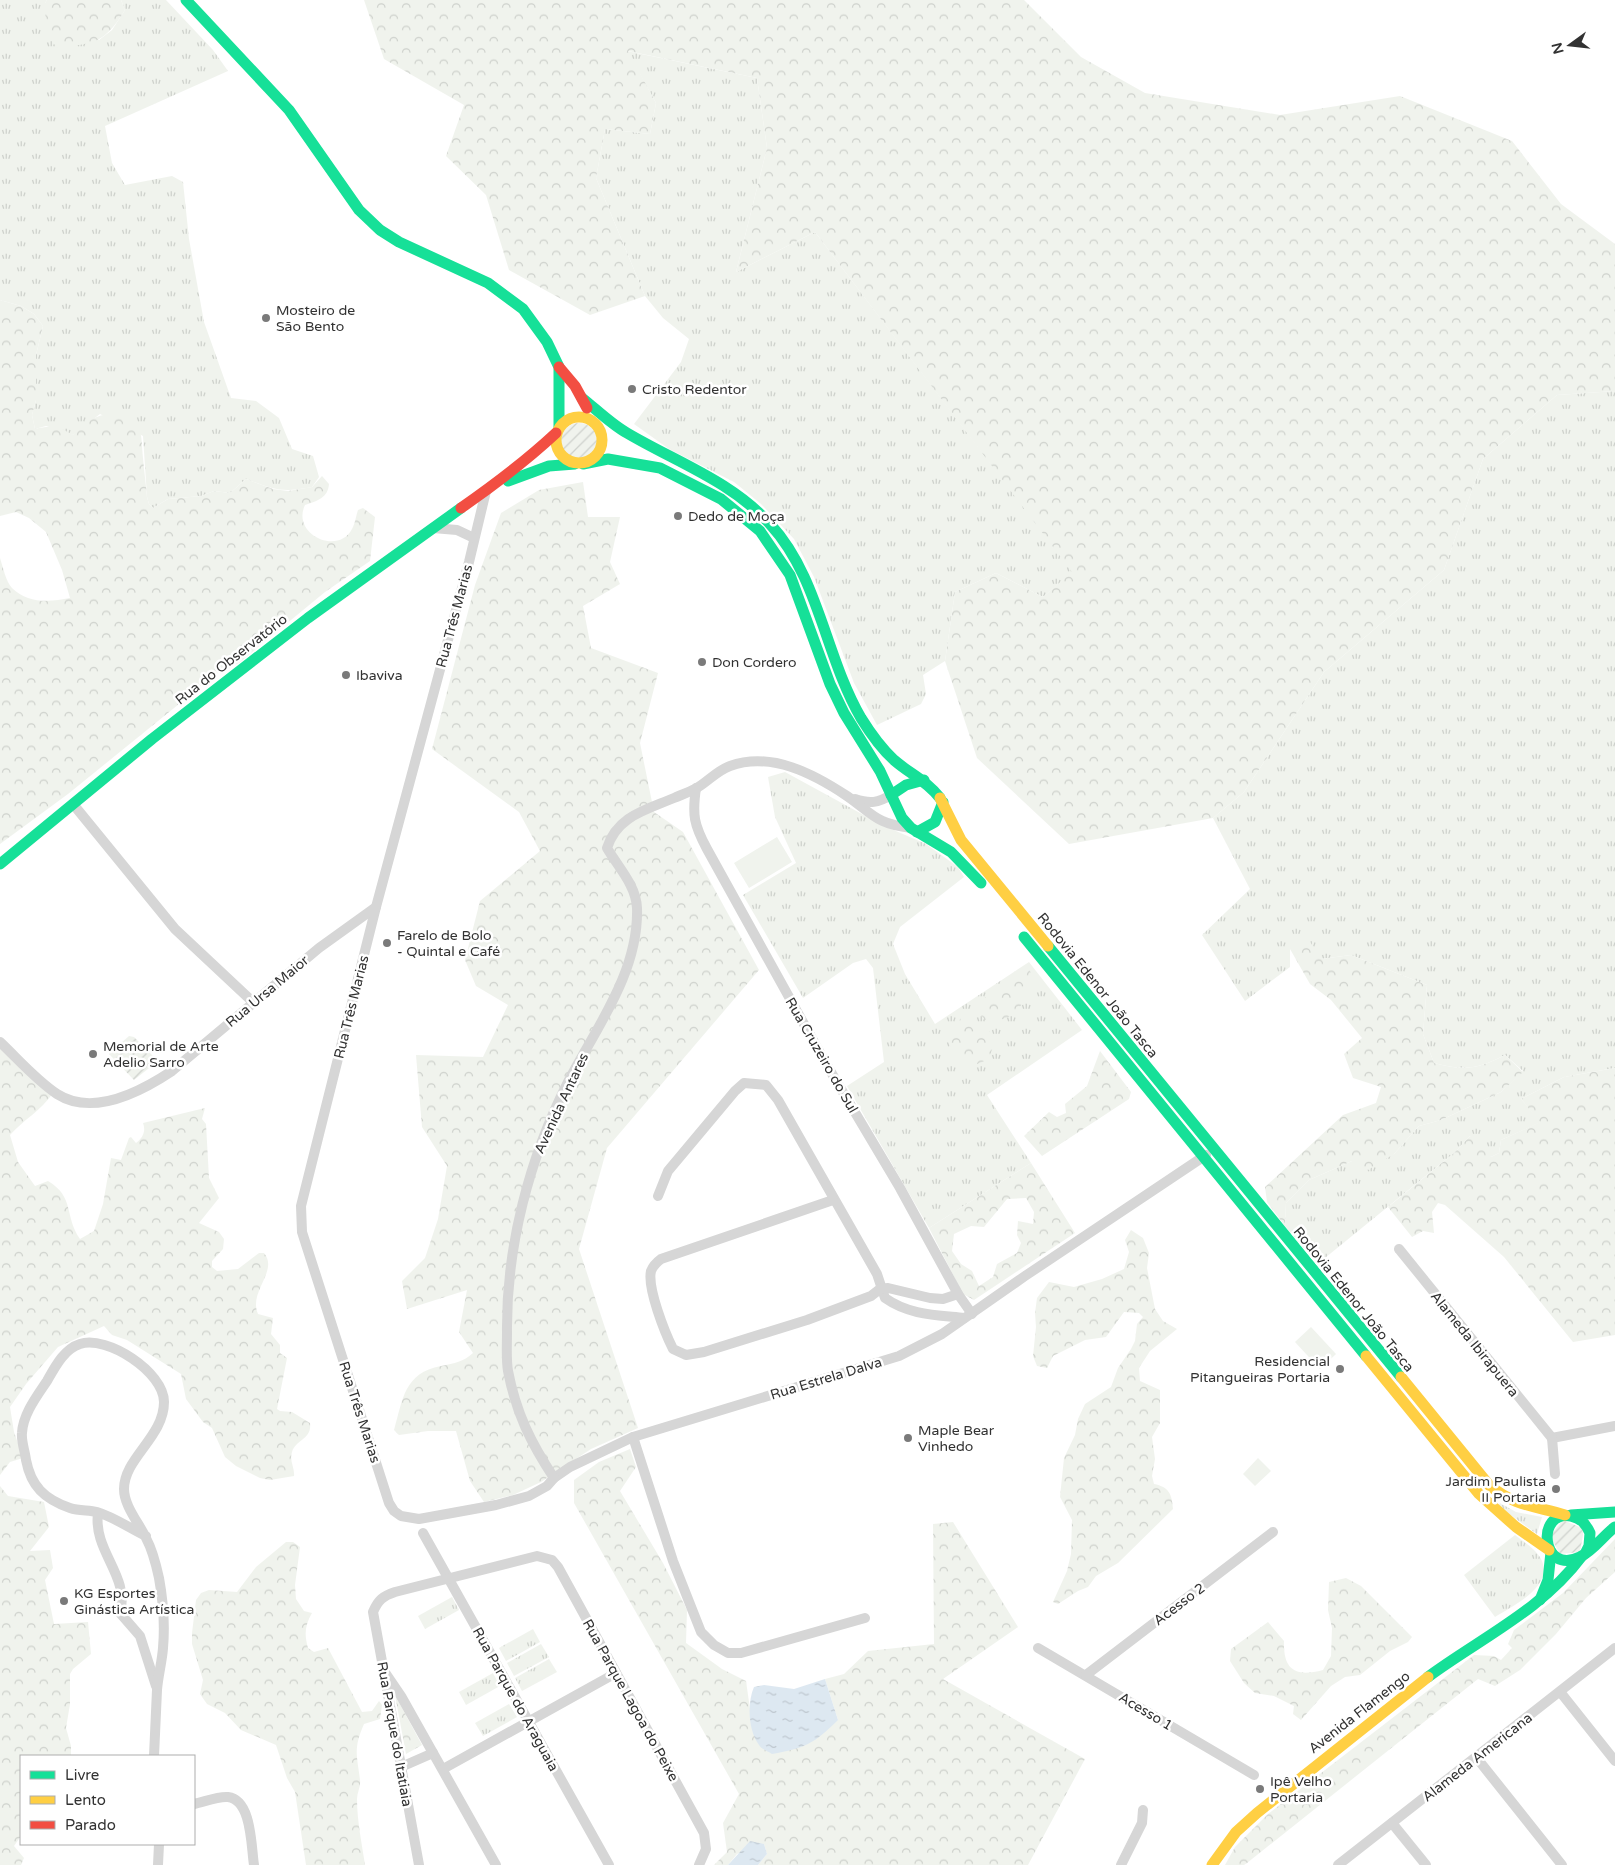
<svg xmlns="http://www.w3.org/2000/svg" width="1615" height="1865" font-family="'Varela Round',sans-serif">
<defs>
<pattern id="grass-tufts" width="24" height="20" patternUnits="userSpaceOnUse" patternTransform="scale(1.25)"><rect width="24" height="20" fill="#f0f3ed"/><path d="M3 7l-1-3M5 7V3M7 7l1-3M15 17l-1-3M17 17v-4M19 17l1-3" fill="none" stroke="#ced1cc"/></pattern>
<pattern id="forest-crowns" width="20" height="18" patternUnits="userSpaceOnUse" patternTransform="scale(1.25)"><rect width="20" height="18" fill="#f0f3ed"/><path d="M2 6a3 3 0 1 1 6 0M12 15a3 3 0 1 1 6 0" fill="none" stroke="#ced1cc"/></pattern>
<pattern id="garden-furrows" width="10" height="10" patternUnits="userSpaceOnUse" patternTransform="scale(1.25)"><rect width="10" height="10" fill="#f0f3ed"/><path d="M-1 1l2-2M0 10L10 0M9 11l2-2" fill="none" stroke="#ced1cc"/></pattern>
<pattern id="water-ripples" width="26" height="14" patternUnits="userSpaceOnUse" patternTransform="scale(1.25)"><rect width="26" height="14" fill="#dde8f1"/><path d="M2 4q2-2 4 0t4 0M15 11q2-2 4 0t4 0" fill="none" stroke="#bec7cf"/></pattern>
</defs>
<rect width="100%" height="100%" fill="#fff"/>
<!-- grass -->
<g fill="url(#grass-tufts)">
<path d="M0 0H47L45 3 99 40 112 30 125 10 121 0H166L213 50 228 71 105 126 112 163 125 185 172 176 183 182 189 239 204 322 231 398 256 401 279 418 292 449 313 456 319 477 312 487C282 493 274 490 246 479L230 493 214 491 201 496 168 499 153 508 149 504 147 497 143 436 100 414 73 435 46 426 35 429 32 415 36 400V355L43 326 34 314 21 306 0 300Z"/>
<polygon points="627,51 757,78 767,148 736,272 815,232 1073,572 1043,597 996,573 955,592 945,661 923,675 926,694 921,704 877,725 854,683 814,577 794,539 761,504 734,482 669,449 634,424 681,362 689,339 663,318 645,296 596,178 605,129 650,134 656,103"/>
<path d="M1615 391V1068L1564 1077 1521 1099 1541 1122 1501 1140 1499 1153 1491 1157 1470 1136 1454 1153 1320 1262 1311 1257 1285 1226 1286 1203 1309 1180 1352 1161 1394 1154 1419 1126 1441 1120 1501 1092 1523 1071 1505 1055C1479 1069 1463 1071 1434 1063L1423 1034 1427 985 1351 955 1321 959 1290 949V967L1245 1001 1202 935 1250 889 1213 818 1244 792 1324 672 1444 570 1483 459 1557 395Z"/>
<polygon points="785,772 882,825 926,844 958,867 964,877 900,927 893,944 905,974 935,1024 1029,962 1082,1030 987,1095 1031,1163 929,1228 847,1086 884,1062 873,968 866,959 853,963 803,998 743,895 796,863 775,817 768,777"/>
<polygon points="1500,1503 1516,1512 1542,1517 1537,1534 1498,1506"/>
<path d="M1515 1535C1524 1542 1536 1549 1541 1559 1555 1586 1513 1606 1495 1617L1464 1575Z"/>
<polygon points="452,1597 459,1610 425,1629 418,1616"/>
<polygon points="533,1629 540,1642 506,1661 499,1648"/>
<polygon points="541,1644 549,1657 514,1676 507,1663"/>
<polygon points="549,1659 557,1672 522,1691 515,1678"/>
<polygon points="493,1673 500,1686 466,1705 459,1692"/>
<polygon points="509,1704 517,1717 483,1736 475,1723"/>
</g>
<!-- forest -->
<g fill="url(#forest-crowns)" fill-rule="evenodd">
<path d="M47 0H121L125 10C104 44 95 43 57 48L46 33 45 3Z"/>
<polygon points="364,0 1024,0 1081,57 1145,93 1280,115 1400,96 1512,141 1561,204 1615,244 1615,391 1557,395 1483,459 1444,570 1324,672 1244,792 1213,818 1069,844 977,758 945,661 955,592 996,573 1043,597 1072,572 815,232 736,272 767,148 757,78 628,51 656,103 650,134 605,129 596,178 645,296 590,315 509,270 486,195 446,156 464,105 384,59"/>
<path d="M0 300 21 306 34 314 43 326 36 355V400L32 415 35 429C51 425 60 427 73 435 84 423 96 414 112 414 144 414 141 435 143 458 144 471 146 484 147 497L149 504 153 508 168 499 201 496 214 491 230 493 246 479 273 489 288 491 312 487 322 476 329 484C328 498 317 501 305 505 291 534 338 556 352 529 355 524 356 516 358 510L363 508 375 517 370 561 325 592 239 663 216 674 68 794 0 844V558C3 567 6 582 12 588 28 604 50 602 70 598L62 570 46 532 29 518 16 512 0 516Z"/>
<path d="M583 482 588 517H620L610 562 620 584 583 606 591 648 658 673 640 743 654 812 683 832 759 970 607 1148 579 1249 638 1428 591 1449 541 1482 513 1495 484 1502 470 1481 456 1431H428L399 1435 394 1430C403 1399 404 1373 441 1366 455 1363 463 1362 473 1353L459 1332 467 1290 407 1309 402 1281 425 1258 438 1219 447 1166 422 1127 416 1055 483 1057 508 1005 476 986 465 960 480 901 540 851 519 812 432 749 475 585 501 513 539 490Z"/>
<path d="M1307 937 1321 959 1351 955 1427 985 1423 1034 1434 1063C1463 1071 1479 1069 1505 1055L1523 1072 1501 1092 1441 1120 1419 1126 1394 1154 1368 1170 1352 1161 1309 1180 1286 1203 1285 1226 1267 1202 1265 1187 1343 1115 1376 1103 1381 1087 1353 1078 1344 1054 1362 1038 1331 1000 1310 984 1290 949Z"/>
<path d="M1027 966 1034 978C1024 1003 1016 1024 985 1020L974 1006Z"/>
<polygon points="962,1017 974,1018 996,1037 989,1059 968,1068 954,1056 946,1036"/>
<path d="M0 1048 53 1093C41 1111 23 1120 10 1135L18 1162 35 1186 48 1181C75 1197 64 1216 80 1239L94 1231 103 1204 111 1158 121 1160 129 1138 131 1137 136 1143C143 1138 146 1131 143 1123L205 1108 202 1119 206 1124 209 1178 219 1198 199 1223 219 1232 224 1239 223 1249 212 1261V1267L217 1271 238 1269 259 1253H264C279 1271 248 1292 258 1314L273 1318 271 1334 280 1345V1353L287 1358 277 1409 280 1411 292 1412 310 1423C312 1440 296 1439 292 1452 289 1461 295 1468 294 1476L270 1480 260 1478 236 1466 225 1457 212 1428 203 1422 186 1399 181 1374 127 1340 112 1335 104 1326 58 1347 26 1384 10 1407 14 1432 23 1458 10 1462 0 1475Z"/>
<polygon points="1100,1051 1131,1092 1129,1099 1042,1156 1024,1136 1049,1112 1057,1117 1066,1113 1065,1104 1087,1086"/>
<polygon points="1615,1068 1615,1335 1573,1342 1504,1257 1445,1205 1438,1203 1432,1212 1434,1233 1423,1231 1412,1237 1388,1207 1454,1153 1470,1136 1485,1140 1491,1157 1499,1153 1501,1140 1540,1122 1521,1099 1564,1077"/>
<path d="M1031 1163 1075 1233 974 1300 963 1294 929 1228ZM1026 1198 1034 1212 1033 1224 1018 1221 1017 1235 1021 1243 1017 1253 997 1264 993 1277 979 1286 972 1271 961 1264 952 1251 954 1234 971 1226 984 1227 1007 1199Z"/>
<path d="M1131 1230 1143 1238 1149 1253 1147 1268 1155 1309 1163 1321 1177 1329 1150 1351 1139 1368 1140 1381 1160 1390V1423L1152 1437 1155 1459 1152 1476 1154 1484C1169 1487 1172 1494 1173 1509L1118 1563 1096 1576 1088 1587 1078 1591 1058 1604 1053 1602 1067 1571 1071 1554 1072 1520 1060 1497 1064 1458 1075 1435 1078 1419 1085 1404 1111 1387 1118 1368 1131 1349 1135 1341 1137 1324 1143 1317 1139 1313 1124 1312 1106 1337 1085 1340 1053 1356 1047 1368 1037 1366 1033 1356 1036 1327 1035 1313 1037 1298 1049 1282 1074 1287 1102 1279 1124 1269 1129 1252 1125 1240Z"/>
<polygon points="630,1449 636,1467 620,1491 663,1563 687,1610 686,1643 722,1669 746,1681 753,1730 838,1720 825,1679 844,1674 868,1651 934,1644 933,1524 953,1522 1018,1627 943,1679 1085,1759 1028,1865 758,1865 767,1854 764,1844 737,1854 728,1865 714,1865 727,1852 723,1823 739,1794 574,1503 574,1480 599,1462"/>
<polygon points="0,1486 8,1496 44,1502 49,1527 30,1551 50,1550 53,1568 45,1580 54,1624 88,1622 91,1654 73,1669 70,1674 70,1704 66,1728 71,1746 71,1756 21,1756 21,1836 14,1846 24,1858 21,1865 0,1865"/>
<polygon points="1615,1539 1615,1572 1586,1598 1556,1634 1520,1670 1495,1686 1478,1679 1247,1863 1244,1865 1225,1865 1235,1847 1268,1814 1474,1655 1494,1656 1501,1660 1512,1648 1508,1644 1514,1630 1563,1593"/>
<path d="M286 1542H293L300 1547 295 1585 296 1599 304 1611 312 1613C305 1625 304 1634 308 1648L314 1652 328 1648 362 1712 372 1711 379 1701 382 1705 380 1719 364 1724C353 1749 357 1755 360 1780 361 1786 357 1793 357 1799 357 1821 362 1844 365 1865H306L295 1792 287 1778 276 1745 241 1730 225 1713 207 1704 200 1694 203 1680 192 1644V1633L196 1600 201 1593 209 1590 237 1592 256 1567Z"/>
<path d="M1346 1578 1361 1586 1412 1637 1408 1642 1390 1651 1360 1675 1345 1677 1331 1686 1301 1720 1293 1714 1294 1706 1274 1696 1255 1693 1244 1683 1230 1661 1231 1649 1268 1622 1284 1641C1283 1671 1296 1677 1323 1670L1331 1656 1332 1628 1328 1610 1329 1582Z"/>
<polygon points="395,1695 422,1745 406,1754"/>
</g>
<!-- park -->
<g fill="#f0f3ed">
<polygon points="777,837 792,862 749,888 734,863"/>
<polygon points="1311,1327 1336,1354 1320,1369 1295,1342"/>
<polygon points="1258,1458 1271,1471 1255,1486 1243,1474"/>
</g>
<!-- garden -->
<g fill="url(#garden-furrows)">
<circle cx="579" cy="441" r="18"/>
<polygon points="129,1036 134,1037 158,1061 134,1080 109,1054"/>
<polygon points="1563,1520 1584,1529 1580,1552 1560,1554 1550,1536"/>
</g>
<!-- water -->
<g fill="url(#water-ripples)">
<path d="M825 1679 838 1720C814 1744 805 1748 772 1754 768 1751 761 1749 759 1745 748 1730 747 1703 754 1687L764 1685 794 1689Z"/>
<polygon points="750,1841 764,1844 767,1854 758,1865 728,1865"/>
</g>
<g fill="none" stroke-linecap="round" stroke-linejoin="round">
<!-- street -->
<g stroke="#d6d6d6" stroke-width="10">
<polyline points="486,491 469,562 376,907 301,1206 302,1232 389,1503 394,1511 401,1516 419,1519 496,1505 529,1496 547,1486 554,1478 570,1467 633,1437 899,1356 942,1334 1025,1276 1206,1155"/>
<polyline points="433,528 457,530 474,538"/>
<path d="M696 788C692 815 694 825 707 849L825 1062 900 1188 958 1294 972 1314"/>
<path d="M855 799C870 804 878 803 891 795"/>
<polyline points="73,804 175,929 254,1003"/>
<path d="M0 1042C18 1059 36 1080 57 1094 93 1117 142 1091 172 1071L319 948 376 907"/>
<path d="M658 1196 668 1171 735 1091 744 1083 766 1085 778 1100 877 1274 885 1298C909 1315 936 1315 964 1318"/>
<path d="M833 1200 661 1259C657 1262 653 1266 651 1271 647 1288 665 1333 673 1349L686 1355 704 1352 807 1320 871 1296 880 1289 888 1288 930 1298 943 1299 958 1294"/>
<polyline points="1399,1249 1552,1438"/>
<polyline points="633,1437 673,1561 701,1632 714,1645 728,1653 741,1653 865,1618"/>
<polyline points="1552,1438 1615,1426"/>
<polyline points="1552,1438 1555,1474"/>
<path d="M554 1478C531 1443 516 1413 508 1371 506 1359 507 1346 507 1333 506 1247 529 1159 568 1082 596 1028 639 972 637 908 636 885 618 867 607 848 617 816 646 810 674 798 681 795 689 792 695 789 708 782 716 771 730 766 771 751 814 774 847 796 873 814 876 824 911 828"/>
<path d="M98 1513C93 1552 130 1575 120 1613L140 1636 156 1686"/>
<polyline points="423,1533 609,1865"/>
<path d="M146 1536C131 1529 114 1517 97 1512 89 1510 79 1511 70 1508 44 1499 31 1486 26 1460 25 1451 21 1441 22 1433 23 1414 37 1396 47 1381 55 1367 64 1349 80 1344 107 1335 164 1372 164 1402 164 1437 124 1458 124 1489 124 1506 139 1523 146 1538 153 1551 156 1564 159 1578 163 1600 165 1625 163 1648 162 1662 158 1676 157 1690 156 1712 155 1734 154 1756"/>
<polyline points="1038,1648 1254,1775"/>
<polyline points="384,1671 401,1696 496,1865"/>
<polyline points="1086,1675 1273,1532"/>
<polyline points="1561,1693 1615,1761"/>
<polyline points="1476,1757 1562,1865"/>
<polyline points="401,1767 433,1753"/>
<polyline points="443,1769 616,1673"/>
<path d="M194 1804C204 1802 218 1796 228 1797 252 1800 251 1846 254 1865"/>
<polyline points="1392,1823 1426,1865"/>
<polyline points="158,1865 159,1844"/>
<path d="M419 1865 373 1612C378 1600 383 1596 395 1592L537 1556 552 1560 558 1567 704 1833 706 1849 699 1865"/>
<polyline points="1121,1865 1142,1823 1143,1810"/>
<polyline points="1338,1865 1615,1648"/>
</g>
<!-- fast -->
<g stroke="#16e098" stroke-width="11">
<polyline points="186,0 289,110 359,210 380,230 399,242 488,283 523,309 547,342 559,367 559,427"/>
<path d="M582 398C596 409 611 424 627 433 676 462 731 481 770 524 819 577 825 656 861 718 869 731 882 749 894 760 910 774 926 780 940 798"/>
<polyline points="583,464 608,459 660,468 721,499 760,531 790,575 830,684 844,713 880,771 902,818 911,828 951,852 981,883"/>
<polyline points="508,481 549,466 575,464"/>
<polyline points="891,795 906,785 924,780"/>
<polyline points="917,832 935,822 943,802"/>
<polyline points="0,864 152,739 308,618 461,508"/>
<polyline points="1024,937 1366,1356"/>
<polyline points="1048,946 1401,1377"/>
<polyline points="1571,1515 1615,1512"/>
<path d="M1586 1552 1589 1546 1590 1533C1586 1524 1581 1518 1571 1516 1536 1509 1540 1576 1580 1557 1594 1550 1603 1536 1615 1527"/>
<polyline points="1540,1600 1548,1580 1551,1552"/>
<path d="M1428 1677C1481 1638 1542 1610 1582 1556"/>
</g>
<!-- slow -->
<g stroke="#ffcf43" stroke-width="11">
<circle cx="579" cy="440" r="23"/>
<polyline points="940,798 961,840 1048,946"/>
<polyline points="1366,1356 1479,1494 1516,1527 1549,1550"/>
<path d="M1401 1377 1489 1485C1514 1506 1535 1506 1565 1515"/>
<polyline points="1212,1865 1236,1832 1257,1813 1428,1677"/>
</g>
<!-- jam -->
<g stroke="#f24e42" stroke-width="11">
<polyline points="559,367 575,386 587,408"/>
<path d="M461 508C494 485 526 461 556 433"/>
</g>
</g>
<!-- markers -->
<g fill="#7a7a7a" stroke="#fff" stroke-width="2">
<circle cx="266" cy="318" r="5"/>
<circle cx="632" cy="389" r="5"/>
<circle cx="678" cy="516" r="5"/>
<circle cx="702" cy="662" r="5"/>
<circle cx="346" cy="675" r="5"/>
<circle cx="387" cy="943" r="5"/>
<circle cx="93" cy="1054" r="5"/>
<circle cx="1340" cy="1369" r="5"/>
<circle cx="908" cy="1438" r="5"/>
<circle cx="1556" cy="1489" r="5"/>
<circle cx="64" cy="1601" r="5"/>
<circle cx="1260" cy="1789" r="5"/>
</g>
<g text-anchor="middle" stroke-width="5" stroke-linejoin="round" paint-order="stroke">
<!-- poi labels -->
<g font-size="14" fill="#323232" stroke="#fff" text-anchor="start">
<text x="276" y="315">Mosteiro de<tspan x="276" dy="16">São Bento</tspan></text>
<text x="642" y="394">Cristo Redentor</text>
<text x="688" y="521">Dedo de Moça</text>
<text x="712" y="667">Don Cordero</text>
<text x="356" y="680">Ibaviva</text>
<text x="397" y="940">Farelo de Bolo<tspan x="397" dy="16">- Quintal e Café</tspan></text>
<text x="103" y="1051">Memorial de Arte<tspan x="103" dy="16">Adelio Sarro</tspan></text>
<text x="1330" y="1366" text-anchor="end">Residencial<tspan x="1330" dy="16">Pitangueiras Portaria</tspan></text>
<text x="918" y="1435">Maple Bear<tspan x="918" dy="16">Vinhedo</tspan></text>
<text x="1546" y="1486" text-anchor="end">Jardim Paulista<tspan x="1546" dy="16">II Portaria</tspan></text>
<text x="74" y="1598">KG Esportes<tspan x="74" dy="16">Ginástica Artística</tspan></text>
<text x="1270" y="1786">Ipê Velho<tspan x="1270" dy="16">Portaria</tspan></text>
</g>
<!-- street labels -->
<g font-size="14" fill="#323232" stroke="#fff">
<text transform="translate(454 616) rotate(-75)" y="5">Rua Três Marias</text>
<text transform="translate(231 659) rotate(-38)" y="5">Rua do Observatório</text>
<text transform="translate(1098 985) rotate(51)" y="5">Rodovia Edenor João Tasca</text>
<text transform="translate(267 991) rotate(-40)" y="5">Rua Ursa Maior</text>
<text transform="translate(351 1007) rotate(-76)" y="5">Rua Três Marias</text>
<text transform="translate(822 1055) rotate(60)" y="5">Rua Cruzeiro do Sul</text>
<text transform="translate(561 1103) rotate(-65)" y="5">Avenida Antares</text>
<text transform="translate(1354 1299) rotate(51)" y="5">Rodovia Edenor João Tasca</text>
<text transform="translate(1475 1344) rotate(51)" y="5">Alameda Ibirapuera</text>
<text transform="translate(826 1378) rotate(-17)" y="5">Rua Estrela Dalva</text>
<text transform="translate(360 1412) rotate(72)" y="5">Rua Três Marias</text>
<text transform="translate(1179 1604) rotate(-37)" y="5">Acesso 2</text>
<text transform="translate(516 1699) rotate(61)" y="5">Rua Parque do Araguaia</text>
<text transform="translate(631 1700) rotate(61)" y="5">Rua Parque Lagoa do Peixe</text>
<text transform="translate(1146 1711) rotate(31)" y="5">Acesso 1</text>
<text transform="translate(1359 1712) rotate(-38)" y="5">Avenida Flamengo</text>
<text transform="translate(395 1734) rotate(80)" y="5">Rua Parque do Itatiaia</text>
<text transform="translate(1477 1757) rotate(-38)" y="5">Alameda Americana</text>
</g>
</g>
<!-- legend -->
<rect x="20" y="1755" width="175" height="90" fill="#ffffff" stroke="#adadad"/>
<rect x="30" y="1771" width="25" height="8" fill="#16e098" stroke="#adadad"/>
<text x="65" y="1780" font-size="15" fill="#323232">Livre</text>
<rect x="30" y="1796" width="25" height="8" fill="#ffcf43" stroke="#adadad"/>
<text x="65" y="1805" font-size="15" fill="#323232">Lento</text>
<rect x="30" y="1821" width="25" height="8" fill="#f24e42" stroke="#adadad"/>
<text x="65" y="1830" font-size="15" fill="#323232">Parado</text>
<!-- north arrow -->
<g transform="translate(1570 45) rotate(255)" stroke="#ffffff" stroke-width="4" paint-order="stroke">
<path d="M0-4L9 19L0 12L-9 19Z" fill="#323232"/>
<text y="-8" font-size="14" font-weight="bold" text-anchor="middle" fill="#323232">N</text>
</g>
</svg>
